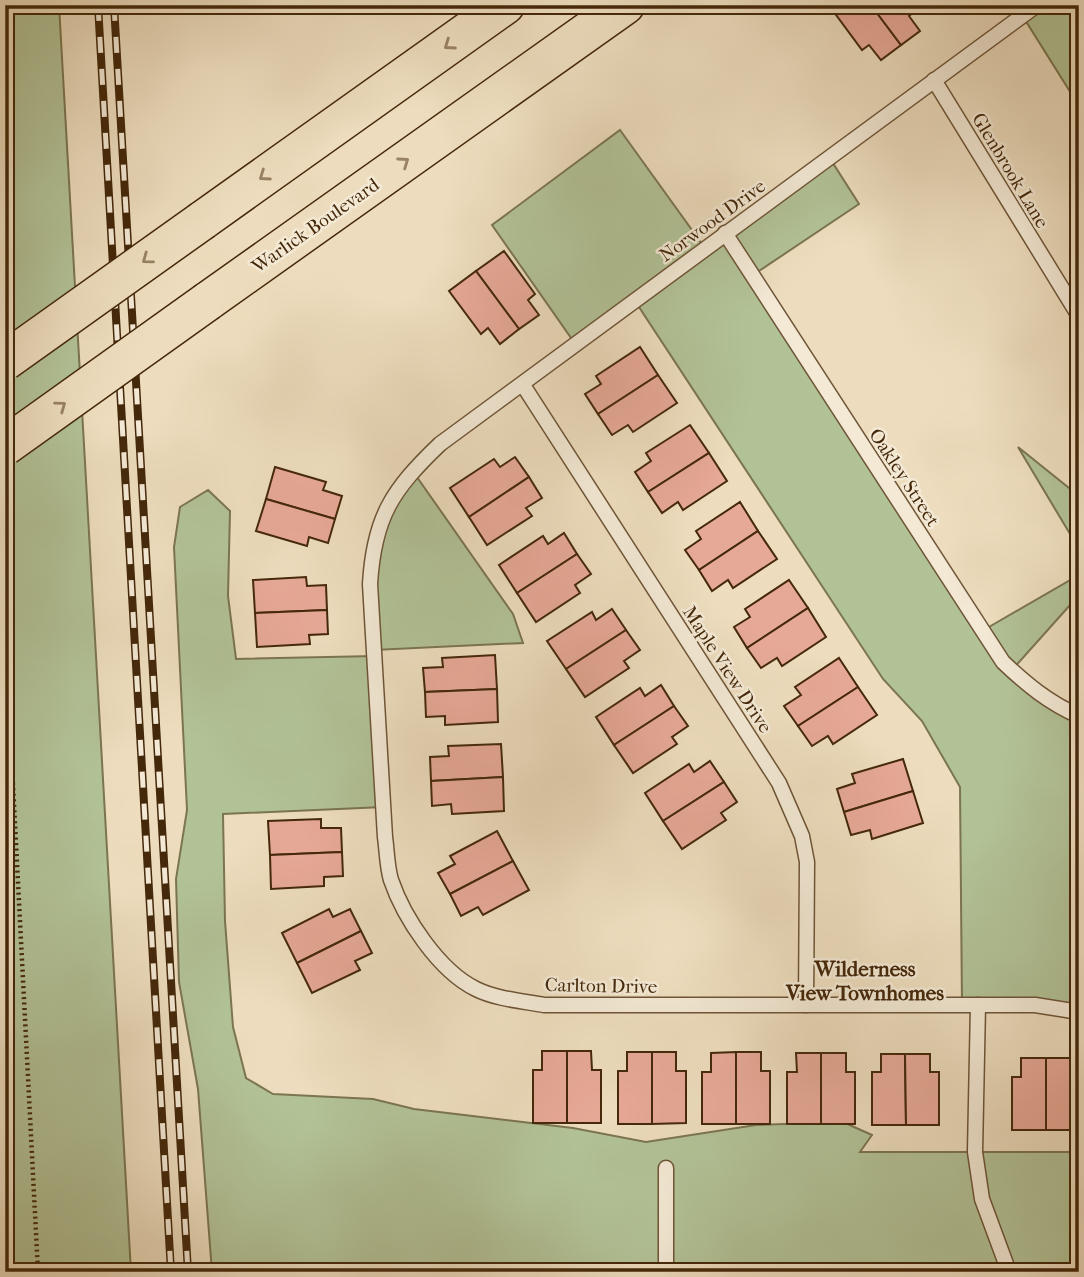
<svg xmlns="http://www.w3.org/2000/svg" width="1084" height="1277" font-family="'IM FELL French Canon',serif">
<rect width="100%" height="100%" fill="#edddbe"/>
<filter id="stains"><feTurbulence type="fractalNoise" baseFrequency=".00286" numOctaves="4"/><feColorMatrix values="0 0 0 0 .2 0 0 0 0 .09 0 0 0 0 .02 0 0 0 .5 -.17"/></filter>
<radialGradient id="worn" r=".72"><stop offset=".6" stop-color="#630" stop-opacity="0"/><stop offset="1" stop-color="#630" stop-opacity=".3"/></radialGradient>
<!-- green -->
<g fill="#b2c297" stroke="#7b7550" stroke-width="2">
<polygon points="5,5 59,5 131,1272 5,1272"/>
<polygon points="1037,5 1079,5 1079,106 1022,15"/>
<polygon points="620,130 705,248 829,157 859,204 753,275 982,631 1079,575 1079,595 1012,670 1079,716 1079,1012 962,1005 960,787 922,721 883,679 635,301 576,345 492,225"/>
<polygon points="1018,447 1079,496 1079,549"/>
<polygon points="412,470 513,614 523,643 374,650 372,554"/>
<polygon points="208,490 230,511 228,596 236,659 375,656 383,807 223,814 225,921 233,1027 246,1078 273,1094 373,1099 414,1109 573,1128 646,1142 756,1125 843,1122 872,1135 860,1152 1079,1152 1079,1272 212,1272 198,1089 179,982 176,879 187,810 174,547 180,507"/>
</g>
<!-- building -->
<g fill="#e7a997" stroke="#44280a" stroke-width="2">
<polygon points="834,5 871,5 901,45 881,60 869,45 862,50 831,8"/>
<polygon points="871,5 913,5 916,10 909,16 920,31 901,45"/>
<polygon points="504,251 535,294 528,300 539,315 519,329 476,271"/>
<polygon points="476,271 519,329 500,344 488,328 481,334 449,291"/>
<polygon points="640,347 658,375 598,414 585,394 601,384 596,376"/>
<polygon points="658,375 677,403 633,432 628,425 612,435 598,414"/>
<polygon points="690,425 709,453 648,492 635,472 651,461 646,453"/>
<polygon points="709,453 727,481 683,510 678,502 662,513 648,492"/>
<polygon points="515,457 529,477 469,517 450,488 494,459 500,467"/>
<polygon points="275,467 326,482 323,490 342,496 335,519 266,499"/>
<polygon points="529,477 542,498 526,508 532,516 487,545 469,517"/>
<polygon points="266,499 335,519 328,543 309,537 307,546 256,531"/>
<polygon points="740,502 758,531 699,570 685,550 701,539 696,531"/>
<polygon points="758,531 777,559 733,588 728,580 712,591 699,570"/>
<polygon points="564,533 577,554 517,593 499,565 543,536 548,544"/>
<polygon points="577,554 591,574 575,585 580,593 536,622 517,593"/>
<polygon points="306,577 307,586 326,585 327,610 255,613 253,580"/>
<polygon points="789,580 808,608 747,648 734,627 750,617 745,609"/>
<polygon points="808,608 826,637 782,666 777,658 761,668 747,648"/>
<polygon points="612,609 626,630 566,669 547,641 592,612 596,620"/>
<polygon points="327,610 328,634 309,635 310,644 257,647 255,613"/>
<polygon points="626,630 640,650 624,661 629,668 585,697 566,669"/>
<polygon points="495,655 497,689 425,692 423,668 443,667 442,658"/>
<polygon points="839,658 858,687 798,726 784,706 801,695 795,687"/>
<polygon points="661,685 674,706 614,745 596,717 640,688 645,696"/>
<polygon points="858,687 877,715 833,744 828,736 812,746 798,726"/>
<polygon points="497,689 498,722 445,725 445,716 426,717 425,692"/>
<polygon points="674,706 688,726 672,737 677,744 633,773 614,745"/>
<polygon points="501,744 503,777 431,781 430,757 449,756 448,746"/>
<polygon points="903,759 913,791 844,812 837,789 855,783 852,774"/>
<polygon points="710,761 724,782 663,821 645,793 689,764 694,772"/>
<polygon points="503,777 504,811 452,814 451,804 432,806 431,781"/>
<polygon points="724,782 737,802 721,813 726,820 682,849 663,821"/>
<polygon points="913,791 923,823 872,839 870,830 851,835 844,812"/>
<polygon points="321,819 321,828 341,828 342,852 270,855 268,821"/>
<polygon points="497,831 513,861 450,894 438,873 455,864 450,856"/>
<polygon points="342,852 343,876 324,877 324,886 271,889 270,855"/>
<polygon points="513,861 529,890 483,915 478,907 461,916 450,894"/>
<polygon points="329,909 333,917 350,909 361,931 297,963 282,933"/>
<polygon points="361,931 372,953 355,961 360,970 312,993 297,963"/>
<polygon points="542,1051 567,1051 567,1123 533,1123 533,1070 542,1070"/>
<polygon points="567,1051 591,1051 592,1070 601,1070 601,1123 567,1123"/>
<polygon points="627,1052 652,1052 652,1124 618,1124 618,1071 627,1071"/>
<polygon points="652,1052 676,1052 676,1071 686,1071 686,1123 652,1124"/>
<polygon points="736,1052 761,1052 761,1071 770,1071 770,1124 736,1124"/>
<polygon points="736,1052 736,1124 702,1124 702,1072 711,1072 711,1053"/>
<polygon points="796,1053 821,1053 821,1124 787,1124 787,1072 797,1072"/>
<polygon points="821,1053 846,1053 846,1072 855,1072 855,1124 821,1124"/>
<polygon points="881,1054 905,1054 906,1125 872,1125 872,1072 881,1072"/>
<polygon points="905,1054 930,1054 930,1072 939,1072 939,1125 906,1125"/>
<polygon points="1021,1058 1046,1058 1046,1130 1012,1130 1012,1077 1021,1077"/>
<polygon points="1046,1058 1070,1058 1070,1077 1079,1077 1079,1130 1046,1130"/>
</g>
<g fill="none" stroke-linecap="round" stroke-linejoin="round">
<!-- lane casing -->
<g stroke="#6e5537" stroke-width="17">
<g id="lane">
<path d="M1037 5 440 444C392 490 374 517 370 584L385 837C387 851 387 867 391 880 404 918 439 971 476 989 496 999 522 1001 544 1005H1035L1079 1012"/>
<polyline points="934,80 1079,316"/>
<path d="M725 233 1003 662C1026 684 1049 703 1079 716"/>
<polyline points="523,385 779,783 802,836 807,862 806,1005"/>
<polyline points="978,1005 975,1152 982,1199 1009,1272"/>
<polyline points="666,1168 666,1272"/>
</g>
</g>
<!-- primary casing -->
<g stroke="#44280a" stroke-width="41">
<g id="primary">
<polyline points="203,220 505,5"/>
<polyline points="208,301 625,5"/>
</g>
</g>
<!-- path -->
<polyline stroke="#44280a" stroke-width="4.5" stroke-dasharray="2 3.5" stroke-linecap="butt" points="5,629 38,1272"/>
<!-- lane -->
<use href="#lane" stroke="#f3e9d5" stroke-width="14"/>
<!-- primary -->
<use href="#primary" stroke="#edddbe" stroke-width="38"/>
<!-- rail casing -->
<g stroke="#44280a" stroke-width="8">
<g id="rail">
<polyline points="98,5 171,1272"/>
<polyline points="114,5 188,1272"/>
</g>
</g>
<!-- rail -->
<use href="#rail" stroke="#f3e9d5" stroke-width="5" stroke-dasharray="16" stroke-linecap="butt"/>
<!-- primary-bridge casing -->
<g stroke="#44280a" stroke-width="41" stroke-linecap="butt">
<g id="primary-bridge">
<polyline points="5,361 203,220"/>
<polyline points="5,446 208,301"/>
</g>
</g>
<!-- primary-bridge -->
<use href="#primary-bridge" stroke="#edddbe" stroke-width="38"/>
</g>
<!-- one-way arrows -->
<defs><path id="oneway-chevron" d="M-2-3.5L2.5 0L-2 3.5" fill="none" stroke-width="1.6" stroke-linecap="round" stroke-linejoin="round" transform="scale(1.75)"/></defs>
<g stroke="#988264">
<use href="#oneway-chevron" transform="translate(449 45) rotate(145)"/>
<use href="#oneway-chevron" transform="translate(404 162) rotate(-35)"/>
<use href="#oneway-chevron" transform="translate(264 176) rotate(145)"/>
<use href="#oneway-chevron" transform="translate(147 259) rotate(144)"/>
<use href="#oneway-chevron" transform="translate(61 406) rotate(-36)"/>
</g>
<g text-anchor="middle" stroke-width="5" stroke-linejoin="round" paint-order="stroke">
<!-- street labels -->
<g font-size="19" fill="#44280a" stroke="#f3e9d5">
<text transform="translate(1011 170) rotate(59)" y="7">Glenbrook Lane</text>
<text transform="translate(712 220) rotate(-36)" y="7">Norwood Drive</text>
<text transform="translate(315 225) rotate(-35)" y="7">Warlick Boulevard</text>
<text transform="translate(905 477) rotate(57)" y="7">Oakley Street</text>
<text transform="translate(728 669) rotate(57)" y="7">Maple View Drive</text>
<text transform="translate(601 985) rotate(1)" y="7">Carlton Drive</text>
</g>
<!-- neighbourhood labels -->
<g font-size="21" font-weight="bold" fill="#44280a" stroke="#f3e9d5">
<text x="865" y="976">Wilderness<tspan x="865" dy="24">View Townhomes</tspan></text>
</g>
</g>
<!-- margin -->
<rect width="1084" height="1277" fill="none" stroke="#edddbe" stroke-width="28"/>
<rect x="7" y="7" width="1070" height="1263" fill="none" stroke="#44280a" stroke-width="3.5"/>
<rect x="14" y="14" width="1056" height="1249" fill="none" stroke="#44280a" stroke-width="2"/>
<rect width="100%" height="100%" filter="url(#stains)"/>
<rect width="100%" height="100%" fill="url(#worn)"/>
</svg>
